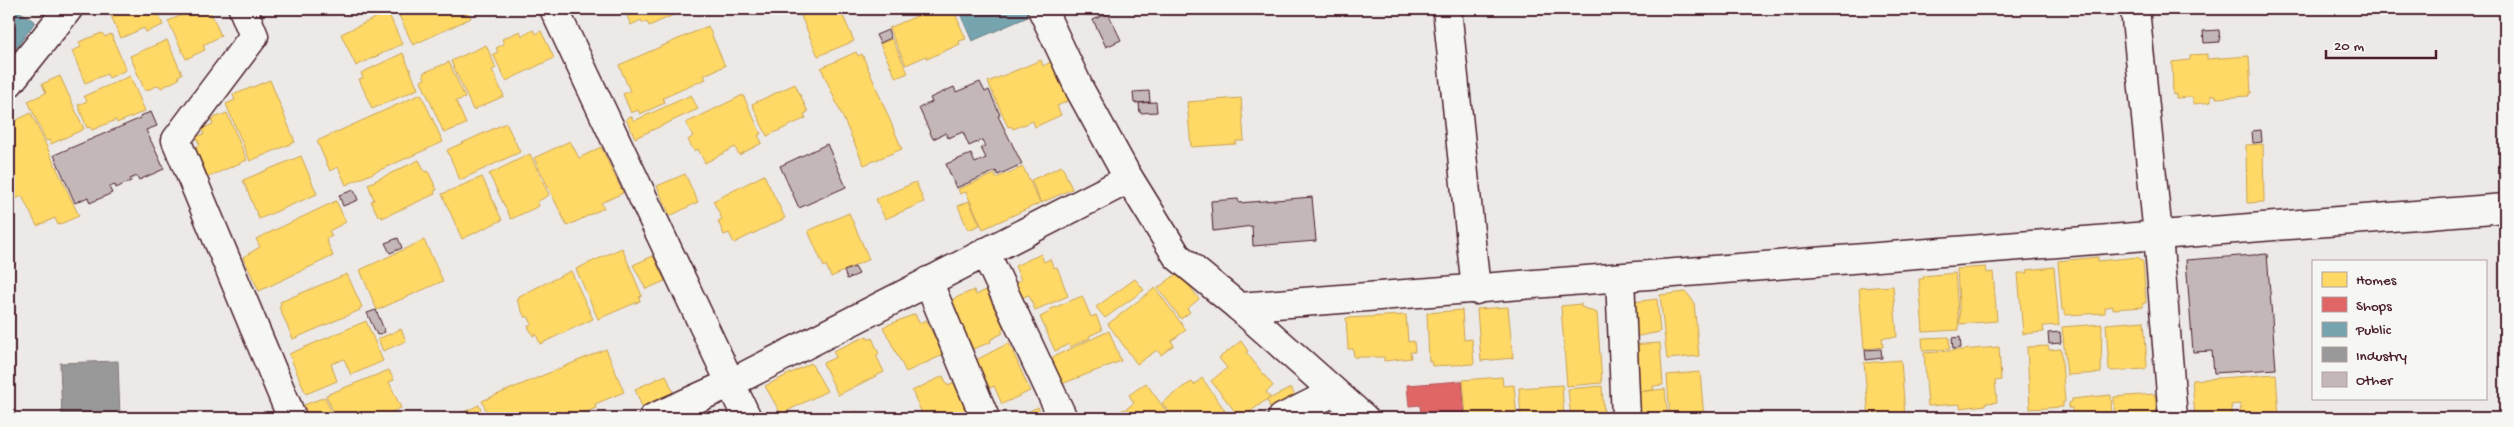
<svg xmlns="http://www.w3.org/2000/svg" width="2514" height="427" font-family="'Gochi Hand',sans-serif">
<rect width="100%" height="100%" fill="#ece9e6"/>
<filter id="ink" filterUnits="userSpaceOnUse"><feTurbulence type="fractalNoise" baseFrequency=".02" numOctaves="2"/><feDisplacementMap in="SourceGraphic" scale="10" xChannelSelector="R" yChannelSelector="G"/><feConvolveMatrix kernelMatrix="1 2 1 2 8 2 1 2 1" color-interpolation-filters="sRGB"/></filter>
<g filter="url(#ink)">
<!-- homes -->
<g fill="#ffd966" stroke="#c9a154">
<polygon points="108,9 156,9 163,25 146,32 144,28 121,38"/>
<polygon points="184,9 203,9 206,15 211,13 221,36 203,45 205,50 186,59 168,21 182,15 180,11"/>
<polygon points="396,9 467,9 471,18 413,45"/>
<polygon points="624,9 687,9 649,26 647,22 643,23 641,20 631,25"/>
<polygon points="798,9 840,9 854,41 818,56"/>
<polygon points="933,9 953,9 966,39 959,41 960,44 927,59 926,56 906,65 889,28"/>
<polygon points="388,12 402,44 356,66 341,34"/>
<polygon points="708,26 725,66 704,75 706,79 663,98 665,103 640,114 638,110 631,113 623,94 630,91 619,65"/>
<polygon points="533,30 536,34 541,31 554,58 506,81 493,54 498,52 496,48 504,44 502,39 520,31 522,36"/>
<polygon points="102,33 105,37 111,34 126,70 109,78 107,74 85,83 72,51 81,47 79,42"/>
<polygon points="892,39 908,73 896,78 880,44"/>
<polygon points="167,40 182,74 178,76 179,79 161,88 159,85 145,91 130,56"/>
<polygon points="486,45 496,68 492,70 504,96 473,110 451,61"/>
<polygon points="856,52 858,56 862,54 902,149 864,165 821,68"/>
<polygon points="403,53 418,89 372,109 359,79 363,78 361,73"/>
<polygon points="2207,54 2207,59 2249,56 2251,93 2249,93 2249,96 2216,98 2216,95 2211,95 2211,102 2194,104 2192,97 2176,98 2176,94 2173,95 2172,62 2190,60 2190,55"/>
<polygon points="1041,60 1043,66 1055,60 1072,99 1057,106 1061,115 1035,127 1033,121 1013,129 1011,126 1008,127 988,82"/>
<polygon points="449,62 465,98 456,101 466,124 444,133 421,81 425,79 423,73"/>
<polygon points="60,76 84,129 51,144 49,140 46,141 28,101 46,93 42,84"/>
<polygon points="130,76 145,111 117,123 116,120 92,130 90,127 87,128 78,105 87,101 84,96"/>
<polygon points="270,80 295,142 250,161 226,104 235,100 233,95"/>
<polygon points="795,84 808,112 804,114 806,118 767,136 752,104"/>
<polygon points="421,94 443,142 346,185 338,167 330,171 317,141"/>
<polygon points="691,95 698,109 635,138 626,119 631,116 634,121"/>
<polygon points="743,95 761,134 758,135 762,143 739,155 735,147 705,163 698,149 694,151 688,140 693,136 686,123"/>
<polygon points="1241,98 1244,141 1236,141 1236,144 1191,147 1187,102"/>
<polygon points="31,113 79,216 58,225 55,218 37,226 22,196 9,202 9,137 11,136 9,124"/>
<polygon points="227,113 247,160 208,177 195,147 200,145 196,137 204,134 202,129 213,124 211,119"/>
<polygon points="506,123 520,152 460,180 447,150"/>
<polygon points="570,141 579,158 601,147 623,193 601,203 604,208 567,226 534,158"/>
<polygon points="2263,144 2264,202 2247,203 2246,145"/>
<polygon points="530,154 549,195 537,202 539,206 511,219 489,174"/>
<polygon points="301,156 317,194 259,219 243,180"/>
<polygon points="419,160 425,172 428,171 437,190 434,191 435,194 382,218 381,215 378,216 371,201 374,200 368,184"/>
<polygon points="1062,166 1072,189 1041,203 1031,180"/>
<polygon points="1023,167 1040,203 983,229 966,192 960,194 958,189 995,174 996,178"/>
<polygon points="685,174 698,202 670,216 657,186"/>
<polygon points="764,175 785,218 734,243 729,233 724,235 718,221 722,219 713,201"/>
<polygon points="482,177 502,220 462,239 442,194"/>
<polygon points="916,182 924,202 885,219 876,199"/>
<polygon points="336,201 346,222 329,231 332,236 326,239 333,256 259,291 243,257 260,247 256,239"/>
<polygon points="969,201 980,225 968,230 958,206"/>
<polygon points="849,213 869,259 831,277 826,265 824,267 808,231"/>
<polygon points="424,240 443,281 377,310 360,270"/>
<polygon points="622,248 642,296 639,297 640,301 598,319 576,269"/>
<polygon points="1041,254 1044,262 1050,259 1054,268 1057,267 1068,296 1035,310 1029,295 1018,299 1012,284 1021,280 1015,266"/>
<polygon points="653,256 665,281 646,289 633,265"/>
<polygon points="2098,257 2098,261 2138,257 2143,262 2146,303 2143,303 2143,307 2113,309 2113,306 2105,307 2105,313 2065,315 2065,310 2062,310 2058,261"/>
<polygon points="1986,267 1987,273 1993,272 1997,321 1960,324 1957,269"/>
<polygon points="2054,267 2059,325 2043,326 2044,332 2023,334 2018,273 2028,273 2027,270"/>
<polygon points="571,271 593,319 540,344 536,334 533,336 528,326 532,324 528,316 525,318 517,300 520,298 519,296"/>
<polygon points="1179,272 1199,299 1187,309 1190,312 1181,319 1158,288"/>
<polygon points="1955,273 1959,330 1923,332 1919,279 1924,279 1923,276"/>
<polygon points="347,274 362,307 359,309 360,310 293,339 279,307 281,306 280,302"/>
<polygon points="1135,279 1144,290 1105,318 1096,307"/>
<polygon points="1893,286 1897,337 1882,338 1883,347 1864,349 1859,288"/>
<polygon points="1155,288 1186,330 1171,341 1174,345 1161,355 1157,350 1137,364 1108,324"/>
<polygon points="974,290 976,295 986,290 1004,329 1001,330 1003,333 990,340 991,342 973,349 951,304 954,302 953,299"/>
<polygon points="1686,292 1694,302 1699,356 1667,359 1660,295"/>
<polygon points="1082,296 1091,317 1096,315 1102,330 1089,336 1090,338 1070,347 1069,344 1055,351 1040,317 1050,312 1049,310"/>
<polygon points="1657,299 1660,332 1628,338 1633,302"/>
<polygon points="1581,304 1581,307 1597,313 1602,383 1567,386 1561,306"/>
<polygon points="1508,307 1513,358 1481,361 1477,309"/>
<polygon points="1462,310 1464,340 1472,339 1474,364 1432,366 1431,361 1429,362 1427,313"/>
<polygon points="915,314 919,323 926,320 943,355 906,372 883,327"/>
<polygon points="1406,315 1408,342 1414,341 1415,352 1410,352 1411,358 1384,361 1384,357 1354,357 1353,349 1348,349 1346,318"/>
<polygon points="366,321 383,361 351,375 344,359 331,364 337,381 306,394 289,354"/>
<polygon points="2144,321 2147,366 2145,369 2112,371 2109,369 2106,324"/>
<polygon points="2102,324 2101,373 2067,375 2062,327"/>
<polygon points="401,329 406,341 383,351 378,339"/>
<polygon points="1109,331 1121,361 1059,385 1044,361"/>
<polygon points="867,336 869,340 872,338 879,354 876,355 884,372 838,395 823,363 836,357 833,351"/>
<polygon points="1949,337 1950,349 1923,351 1922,338"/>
<polygon points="1241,341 1248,351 1246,352 1273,386 1266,392 1270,397 1243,417 1239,413 1237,414 1211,381 1227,368 1219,358"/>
<polygon points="1009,343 1030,391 1002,404 994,386 990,388 976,360"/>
<polygon points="1660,343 1663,385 1653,386 1654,390 1632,392 1628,345"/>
<polygon points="2048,346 2049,350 2061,349 2065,402 2063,402 2063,407 2030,409 2027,347"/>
<polygon points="1999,347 2001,380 1995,381 1997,402 1986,403 1986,405 1960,408 1960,404 1928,406 1924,353"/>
<polygon points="606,349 624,392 595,404 596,408 571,418 489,418 482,401"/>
<polygon points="1901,360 1905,416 1869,418 1864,363"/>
<polygon points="811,363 827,391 781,414 765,386"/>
<polygon points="389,370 394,380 389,382 401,408 377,418 336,418 326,395"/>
<polygon points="1700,372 1704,418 1670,418 1667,375"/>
<polygon points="2276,374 2279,418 2241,418 2240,404 2231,405 2233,418 2195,418 2192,380"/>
<polygon points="666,375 675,397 644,412 635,389"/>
<polygon points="943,376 948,386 954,383 970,418 924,418 912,391"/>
<polygon points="1502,377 1503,386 1514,385 1517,418 1468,418 1466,416 1463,380"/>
<polygon points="1202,378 1226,412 1224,414 1227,418 1173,418 1162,403 1183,387 1192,382 1194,385"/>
<polygon points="1146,383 1171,418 1133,418 1126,409 1134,403 1129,395"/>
<polygon points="1562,385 1564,418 1521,418 1519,388"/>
<polygon points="1602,386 1604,418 1571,418 1568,389"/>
<polygon points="1291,388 1299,404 1274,416 1267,400"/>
<polygon points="1665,389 1668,418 1632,418 1629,393"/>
<polygon points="2155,394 2157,418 2115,418 2114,397"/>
<polygon points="2111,395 2112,418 2073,418 2072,408 2069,408 2069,403 2072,402 2072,399"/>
<polygon points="325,397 334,418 309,418 304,405"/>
<polygon points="479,405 484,418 455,418 455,416"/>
<polygon points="1038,407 1042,418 1018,418 1017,417"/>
<polygon points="1125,409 1130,418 1103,418"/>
<polygon points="856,411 859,418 839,418"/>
</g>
<!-- shops -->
<polygon fill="#e06666" stroke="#b35154" points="1462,381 1465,418 1421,418 1420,405 1409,406 1407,385"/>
<!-- public -->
<g fill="#76a5af" stroke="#697d87">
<polygon points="9,9 16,9 35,22 9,58"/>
<polygon points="958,9 1035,9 1037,13 972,41"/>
</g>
<!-- industry -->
<polygon fill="#999" stroke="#817478" points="118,361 120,418 62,418 60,363"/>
<!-- building -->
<g fill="#c4b7b7" stroke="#4a1f2b">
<polygon points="1108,13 1121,40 1106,47 1093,20"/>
<polygon points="888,30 891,38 880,43 876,35"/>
<polygon points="2219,30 2220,42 2204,43 2203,31"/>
<polygon points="980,82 985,92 989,90 1000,115 998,116 1022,164 998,175 996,171 956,188 946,164 971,154 975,163 986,158 981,148 985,146 982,140 969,146 963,132 948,138 946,133 933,139 919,108 932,102 930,98 954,87 956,92"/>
<polygon points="1149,91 1150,102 1134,103 1133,92"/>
<polygon points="1156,102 1157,112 1140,113 1139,103"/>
<polygon points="151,112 157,126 146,130 164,169 139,180 137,176 130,179 131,181 116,188 115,185 109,187 112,193 90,203 88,197 75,203 54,155 141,118 140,116"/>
<polygon points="2261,130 2262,142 2253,143 2252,131"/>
<polygon points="827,144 846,187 799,208 780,166"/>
<polygon points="354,190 358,200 343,206 339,195"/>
<polygon points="1312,197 1316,241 1253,246 1252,226 1213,231 1211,201 1238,199 1239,203"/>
<polygon points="398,238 402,248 390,253 385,243"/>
<polygon points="2267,254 2276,369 2214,373 2212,351 2193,352 2186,260"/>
<polygon points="855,267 859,274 847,279 844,271"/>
<polygon points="376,310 385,332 377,335 367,313"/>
<polygon points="2060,332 2061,343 2049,344 2048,333"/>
<polygon points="1960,337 1961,348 1953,349 1952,338"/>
<polygon points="1881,349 1882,358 1866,360 1865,350"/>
</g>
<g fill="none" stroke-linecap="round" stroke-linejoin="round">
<!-- minor casing -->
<g stroke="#4a1f2b" stroke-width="31">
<g id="minor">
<polyline points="243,9 254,36 176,140 292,418"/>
<polyline points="554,9 747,418"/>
<polyline points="1042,9 1080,90 1125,172 1177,256 1239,307 1364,418"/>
<polyline points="1447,9 1476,290"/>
<polyline points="2135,9 2158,235 2173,418"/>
<polyline points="9,83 68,9"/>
<polyline points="985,252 1062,416"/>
<polyline points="1620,278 1626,418"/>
<polyline points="928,281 985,418"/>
<polyline points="1239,307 2505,208"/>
<polyline points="653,418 731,383 1129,179"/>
<polyline points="1282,418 1334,392"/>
</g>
</g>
<!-- minor -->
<use href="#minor" stroke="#f6f6f2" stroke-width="28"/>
</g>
</g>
<!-- margin -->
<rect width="2514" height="427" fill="none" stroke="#f6f6f2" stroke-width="30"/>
<rect x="15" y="15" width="2484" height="397" fill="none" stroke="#4a1f2b" stroke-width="2" filter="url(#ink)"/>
<!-- legend -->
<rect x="2312" y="260" width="175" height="140" fill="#f6f6f2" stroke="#b1a0a2"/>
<rect x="2322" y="272" width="25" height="15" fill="#ffd966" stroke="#b1a0a2"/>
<text x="2356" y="284" font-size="15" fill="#4a1f2b">Homes</text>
<rect x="2322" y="297" width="25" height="15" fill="#e06666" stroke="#b1a0a2"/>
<text x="2356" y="310" font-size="15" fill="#4a1f2b">Shops</text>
<rect x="2322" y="322" width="25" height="15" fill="#76a5af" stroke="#b1a0a2"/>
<text x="2356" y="334" font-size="15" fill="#4a1f2b">Public</text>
<rect x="2322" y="347" width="25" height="15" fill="#999999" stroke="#b1a0a2"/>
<text x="2356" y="360" font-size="15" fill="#4a1f2b">Industry</text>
<rect x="2322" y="372" width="25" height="15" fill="#c4b7b7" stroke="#b1a0a2"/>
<text x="2356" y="384" font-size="15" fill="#4a1f2b">Other</text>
<!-- scale -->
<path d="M2326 50v8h110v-8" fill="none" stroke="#4a1f2b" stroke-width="2.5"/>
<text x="2334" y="50" font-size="15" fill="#4a1f2b" stroke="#f6f6f2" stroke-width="4" paint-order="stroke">20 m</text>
</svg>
